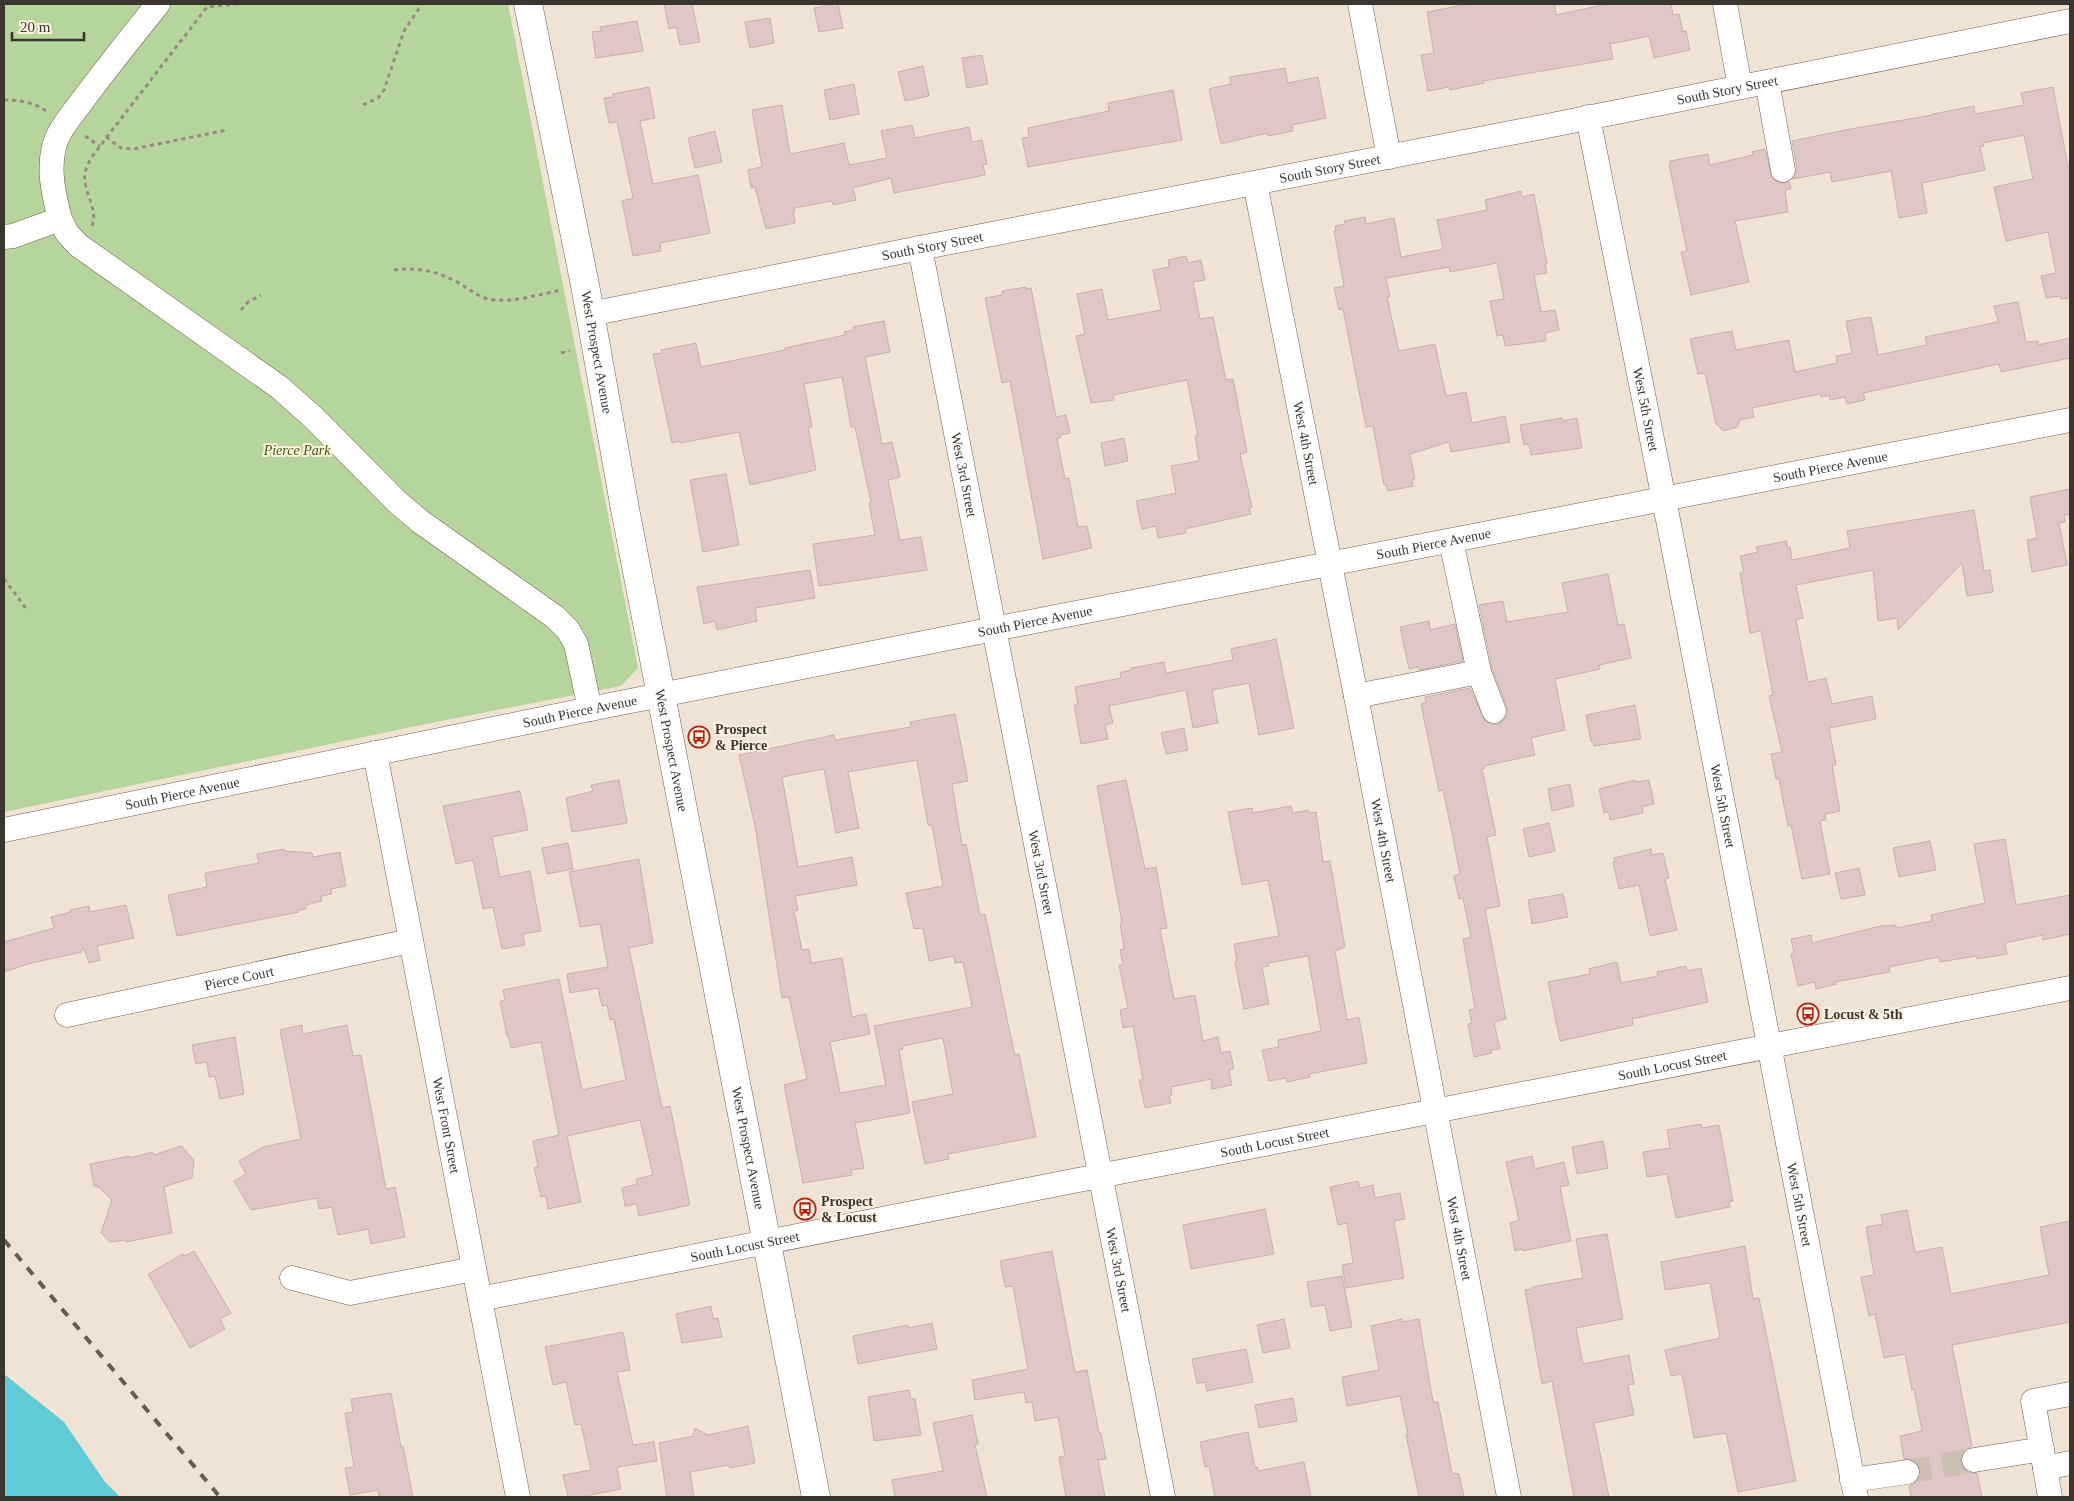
<svg xmlns="http://www.w3.org/2000/svg" width="2074" height="1501" font-family="'Times New Roman',serif">
<rect width="100%" height="100%" fill="#f1e3d3"/>
<!-- green -->
<polygon fill="#b6d59d" points="4,4 508,4 638,668 621,686 431,723 4,812"/>
<!-- water -->
<polygon fill="#5ecbd6" points="4,1374 64,1422 105,1482 120,1497 4,1497"/>
<!-- building -->
<g fill="#dec7c6" stroke="#c7b1af" fill-rule="evenodd">
<polygon points="664,4 692,4 700,42 680,45 676,27 669,29"/>
<polygon points="834,4 838,4 843,28 819,32 814,8"/>
<polygon points="1468,4 1555,4 1556,15 1607,4 1671,4 1673,15 1679,14 1683,32 1686,31 1690,50 1654,58 1649,36 1610,44 1613,59 1483,81 1484,83 1450,90 1449,87 1428,91 1421,55 1434,53 1427,12"/>
<polygon points="770,18 774,43 750,48 745,22"/>
<polygon points="637,21 643,51 596,58 592,32 601,31 600,27"/>
<polygon points="982,55 988,84 967,88 962,58"/>
<polygon points="923,66 929,96 905,101 898,72"/>
<polygon points="1285,68 1288,83 1318,77 1326,118 1292,125 1293,131 1268,136 1267,133 1221,144 1209,89 1231,84 1230,77"/>
<polygon points="854,84 859,114 830,120 824,90"/>
<polygon points="649,87 655,118 640,121 653,184 698,175 710,233 660,243 661,251 633,256 622,201 633,198 617,122 609,123 604,98 613,97 613,94"/>
<polygon points="2053,87 2068,167 2070,167 2070,298 2061,299 2060,296 2046,298 2041,276 2056,273 2048,232 2006,241 1994,187 2033,179 2024,135 1983,143 1984,146 1980,147 1985,170 1922,183 1927,213 1899,218 1891,171 1832,182 1830,172 1793,179 1797,168 1792,141 1850,129 1933,115 1933,114 1974,106 1975,114 2024,105 2021,93"/>
<polygon points="1173,90 1182,140 1028,167 1022,138 1029,137 1028,128 1109,111 1108,103"/>
<polygon points="782,105 790,154 844,143 849,165 887,158 881,131 912,125 915,138 969,127 972,142 982,140 987,164 983,165 985,175 894,193 891,178 853,188 856,200 833,205 832,201 794,208 795,212 793,212 795,223 766,229 755,187 751,188 748,170 762,167 752,110"/>
<polygon points="715,131 722,162 695,168 688,138"/>
<polygon points="1765,149 1772,178 1779,183 1789,182 1791,188 1785,191 1788,212 1735,221 1749,282 1691,295 1681,252 1687,251 1669,164 1671,164 1670,161 1708,154 1710,165 1753,155 1752,152"/>
<polygon points="1521,191 1522,197 1534,194 1547,264 1545,265 1547,273 1534,275 1541,312 1555,310 1559,330 1545,333 1546,341 1505,346 1503,335 1497,336 1490,301 1504,299 1497,263 1450,272 1449,267 1386,278 1390,297 1387,297 1399,351 1435,344 1446,396 1466,392 1472,423 1505,416 1510,442 1451,452 1449,442 1410,454 1415,479 1412,479 1413,486 1388,491 1386,485 1384,485 1373,426 1366,427 1343,309 1339,310 1334,288 1344,286 1334,231 1336,231 1335,226 1345,224 1344,221 1365,217 1366,224 1394,218 1401,257 1443,249 1437,220 1487,210 1485,200"/>
<polygon points="1186,256 1188,263 1201,260 1205,280 1193,282 1200,319 1213,317 1226,380 1233,379 1247,452 1240,454 1252,507 1249,508 1251,514 1185,529 1186,533 1158,538 1156,526 1142,529 1136,501 1176,493 1171,466 1199,461 1195,436 1198,436 1187,380 1113,395 1114,400 1091,403 1076,336 1085,334 1077,294 1102,289 1108,320 1161,310 1153,270 1169,267 1168,260"/>
<polygon points="1026,287 1026,289 1031,288 1056,417 1066,415 1070,433 1060,435 1060,438 1057,439 1065,479 1069,478 1078,527 1087,526 1092,548 1043,559 1010,381 1002,383 985,298 1002,295 1002,291"/>
<polygon points="2018,302 2026,342 2038,341 2038,345 2070,338 2070,358 2001,372 1999,364 1863,393 1865,400 1847,404 1845,397 1830,400 1829,395 1821,397 1820,394 1752,408 1754,417 1740,420 1737,427 1724,431 1716,424 1705,373 1698,374 1690,339 1732,331 1736,350 1789,340 1795,372 1837,363 1836,356 1852,353 1846,321 1871,317 1878,355 1927,345 1925,337 1998,322 1994,306"/>
<polygon points="884,321 890,352 865,357 882,444 892,442 900,477 888,480 900,540 921,537 927,570 819,586 813,544 875,535 869,503 871,502 855,427 851,427 842,377 804,384 812,427 808,427 816,470 750,485 739,432 680,443 679,441 672,443 653,354 662,353 661,350 696,343 701,367 785,350 785,348 845,335 844,332 854,330 853,327"/>
<polygon points="1562,418 1563,421 1577,418 1582,448 1531,455 1529,444 1524,445 1520,425"/>
<polygon points="1124,438 1128,461 1105,466 1101,443"/>
<polygon points="726,474 739,545 703,552 690,480"/>
<polygon points="2070,489 2070,514 2064,515 2065,522 2059,523 2067,565 2032,572 2027,540 2037,538 2030,497"/>
<polygon points="1974,510 1984,571 1990,570 1993,592 1967,596 1962,563 1898,630 1897,618 1878,621 1873,570 1796,585 1803,618 1796,620 1808,682 1826,678 1832,704 1872,696 1876,719 1829,728 1836,765 1832,765 1840,811 1825,814 1826,820 1820,821 1830,874 1802,879 1791,825 1788,826 1779,779 1776,779 1771,754 1782,752 1769,696 1773,695 1761,631 1750,633 1740,573 1744,572 1740,556 1758,552 1756,547 1786,541 1788,548 1790,547 1792,560 1850,548 1847,531"/>
<polygon points="810,570 815,598 755,608 757,621 717,630 715,621 704,624 697,587"/>
<polygon points="1608,574 1618,625 1624,624 1631,658 1599,665 1600,669 1555,679 1565,730 1531,738 1535,755 1484,766 1485,768 1482,769 1496,835 1487,837 1500,906 1485,909 1506,1019 1494,1022 1500,1049 1491,1050 1492,1053 1474,1057 1468,1024 1472,1023 1469,1010 1475,1009 1463,939 1471,937 1463,898 1459,899 1454,876 1460,874 1452,833 1443,790 1439,791 1421,704 1426,702 1425,697 1470,688 1485,721 1492,725 1499,724 1505,719 1508,713 1507,707 1492,668 1479,605 1503,601 1507,622 1568,612 1562,583"/>
<polygon points="1429,621 1430,630 1455,624 1463,661 1419,670 1419,667 1409,669 1400,627"/>
<polygon points="1276,639 1294,728 1259,735 1249,683 1212,690 1218,723 1193,728 1186,690 1109,706 1113,723 1105,725 1108,739 1081,744 1074,705 1078,704 1075,687 1121,678 1120,673 1131,670 1131,668 1164,662 1166,673 1233,660 1231,649"/>
<polygon points="1635,705 1641,739 1594,746 1593,742 1591,742 1586,715"/>
<path d="M955 714 968 781 952 784 962 845 966 844 980 915 985 914 1010 1033 1015 1055 1019 1054 1036 1137 948 1154 949 1159 925 1164 912 1102 953 1094 943 1038 902 1046 903 1049 899 1050 910 1113 855 1123 864 1168 851 1170 852 1175 803 1183 784 1085 807 1079 789 997 782 998 755 826 739 755 834 735 835 740 911 727 910 722ZM917 760 928 825H932L943 886 906 893 914 929 923 928 929 961 954 956 955 963 963 962 972 1007 874 1026 886 1085 840 1093 830 1042 870 1034 866 1014 852 1017 842 958 811 963 809 949 802 950 794 911 798 910 795 896 857 885 852 857 798 867 782 777 824 769 836 833 859 828 848 772Z"/>
<polygon points="1184,728 1188,750 1166,754 1161,733"/>
<polygon points="619,780 627,823 572,832 566,798 593,791 591,785"/>
<polygon points="1126,780 1145,869 1156,867 1167,928 1160,929 1174,999 1195,995 1203,1041 1218,1037 1221,1053 1230,1051 1234,1069 1229,1070 1232,1085 1212,1089 1211,1079 1171,1087 1172,1095 1169,1096 1171,1103 1145,1108 1139,1080 1143,1080 1133,1026 1123,1028 1120,1010 1128,1008 1119,965 1123,964 1120,950 1124,949 1120,923 1122,923 1097,786"/>
<polygon points="1635,780 1635,782 1649,780 1654,804 1642,807 1643,813 1610,820 1609,812 1604,813 1599,789"/>
<polygon points="1570,784 1574,806 1552,811 1548,789"/>
<polygon points="520,791 528,830 492,837 500,877 530,871 541,931 523,934 525,945 502,949 493,907 483,909 473,860 456,864 443,806"/>
<polygon points="1291,806 1293,813 1308,810 1309,813 1316,812 1323,862 1330,861 1345,947 1335,951 1347,1020 1359,1017 1367,1063 1309,1074 1310,1077 1287,1082 1286,1078 1269,1081 1262,1050 1279,1047 1278,1040 1321,1031 1308,956 1268,963 1269,966 1262,967 1269,1004 1244,1009 1235,962 1237,961 1234,944 1279,936 1268,880 1242,885 1228,812 1252,808 1253,813"/>
<polygon points="1549,823 1555,851 1529,857 1523,829"/>
<polygon points="2005,839 2016,905 2070,895 2070,934 2043,940 2043,935 2005,943 2007,954 1977,959 1976,956 1940,962 1939,957 1903,964 1889,967 1890,972 1835,982 1836,984 1816,989 1815,982 1798,986 1791,954 1794,953 1791,939 1811,935 1812,943 1881,926 1896,925 1896,928 1932,921 1931,915 1985,903 1974,844"/>
<polygon points="1930,841 1936,870 1899,877 1893,848"/>
<polygon points="568,843 573,869 547,874 542,848"/>
<polygon points="284,849 285,851 312,853 313,857 340,852 346,886 331,889 332,894 321,896 322,901 306,905 306,909 299,910 299,912 177,936 168,895 207,887 205,873 259,863 257,854"/>
<polygon points="1651,849 1652,855 1663,853 1669,878 1665,879 1677,930 1650,936 1639,885 1619,889 1613,862 1615,862 1614,858"/>
<polygon points="639,859 653,943 629,948 662,1108 670,1106 690,1205 639,1216 637,1204 625,1206 622,1188 637,1184 636,1179 653,1175 640,1120 567,1136 581,1202 548,1209 546,1196 541,1197 534,1168 538,1167 533,1141 559,1135 541,1042 511,1048 508,1035 507,1036 500,1001 505,1000 503,990 559,979 582,1090 626,1080 614,1019 610,1020 607,1005 602,1006 598,988 570,993 567,974 608,967 600,924 580,927 569,872"/>
<polygon points="1859,868 1865,895 1841,899 1835,873"/>
<polygon points="1563,894 1568,917 1532,924 1528,900"/>
<polygon points="126,905 134,938 97,946 100,960 89,963 84,949 81,950 82,952 31,963 4,972 4,942 54,928 51,917 71,912 70,910 89,906 90,912"/>
<polygon points="1617,962 1621,983 1658,976 1657,972 1686,966 1687,971 1701,968 1708,1002 1632,1019 1633,1025 1560,1041 1548,982 1590,974 1589,969"/>
<polygon points="302,1025 303,1034 347,1025 353,1056 361,1055 386,1189 395,1187 405,1237 371,1244 368,1229 338,1235 332,1207 319,1209 317,1198 251,1210 234,1181 246,1174 239,1161 263,1147 301,1139 280,1030"/>
<polygon points="235,1037 244,1094 220,1099 215,1076 209,1077 207,1062 196,1064 192,1045"/>
<polygon points="1701,1124 1702,1128 1719,1125 1733,1201 1729,1202 1730,1207 1676,1218 1667,1174 1647,1177 1643,1152 1670,1148 1667,1130"/>
<polygon points="1603,1141 1608,1168 1577,1174 1572,1147"/>
<polygon points="181,1146 194,1160 192,1178 164,1187 172,1233 126,1242 126,1240 110,1242 101,1233 112,1200 99,1187 94,1186 90,1164 130,1156 130,1158 153,1152 154,1155"/>
<polygon points="1532,1156 1535,1169 1564,1162 1569,1185 1560,1187 1571,1241 1523,1251 1523,1249 1515,1251 1510,1223 1519,1220 1506,1162"/>
<polygon points="1358,1181 1360,1188 1373,1185 1375,1198 1400,1193 1405,1219 1394,1221 1404,1278 1346,1288 1342,1265 1353,1263 1347,1223 1338,1225 1330,1187"/>
<polygon points="1265,1209 1274,1254 1191,1269 1183,1225"/>
<polygon points="1907,1210 1915,1252 1942,1247 1951,1294 2049,1275 2040,1227 2070,1221 2070,1322 1952,1345 1972,1446 1966,1449 1961,1455 1961,1463 1963,1468 1969,1473 1977,1473 1982,1497 1911,1497 1909,1486 1915,1483 1920,1478 1920,1470 1918,1464 1913,1459 1904,1459 1900,1436 1922,1431 1914,1389 1912,1390 1905,1354 1884,1358 1875,1314 1869,1316 1861,1277 1874,1275 1866,1227 1883,1224 1881,1215"/>
<polygon points="1607,1234 1623,1319 1576,1328 1583,1364 1629,1355 1634,1384 1628,1385 1634,1415 1594,1423 1609,1497 1574,1497 1552,1381 1542,1384 1525,1290 1532,1289 1532,1287 1583,1278 1576,1239"/>
<polygon points="1745,1246 1753,1299 1759,1298 1796,1481 1738,1492 1726,1433 1694,1438 1682,1374 1671,1376 1665,1350 1720,1338 1710,1283 1665,1290 1661,1262"/>
<polygon points="194,1251 231,1313 220,1319 225,1329 190,1348 148,1274 183,1254 184,1256"/>
<polygon points="1052,1251 1075,1372 1087,1370 1099,1433 1101,1433 1106,1459 1098,1460 1105,1497 1066,1497 1059,1457 1065,1456 1058,1417 1035,1421 1032,1402 1026,1403 1024,1392 975,1400 972,1380 1028,1369 1013,1286 1005,1287 1000,1261"/>
<polygon points="1342,1276 1352,1327 1330,1331 1325,1305 1311,1307 1307,1282"/>
<polygon points="711,1306 713,1319 718,1318 722,1337 682,1343 676,1314"/>
<polygon points="1284,1319 1290,1348 1263,1353 1257,1325"/>
<polygon points="1402,1319 1402,1322 1419,1319 1433,1402 1438,1402 1452,1473 1459,1474 1464,1497 1419,1497 1406,1435 1408,1435 1400,1396 1347,1406 1342,1377 1379,1370 1371,1326"/>
<polygon points="932,1323 937,1349 858,1364 853,1336 908,1325 908,1328"/>
<polygon points="623,1332 630,1370 617,1372 633,1445 654,1442 657,1461 617,1467 621,1489 580,1497 568,1497 563,1475 591,1470 581,1424 575,1425 566,1382 553,1385 545,1347"/>
<polygon points="1246,1349 1253,1382 1207,1391 1205,1382 1197,1384 1192,1359"/>
<polygon points="909,1390 911,1399 915,1399 921,1435 874,1441 868,1397"/>
<polygon points="391,1393 401,1447 403,1446 413,1497 379,1497 378,1490 350,1495 345,1468 354,1467 345,1413 353,1412 351,1399"/>
<polygon points="1293,1398 1297,1421 1259,1428 1255,1405"/>
<polygon points="972,1415 978,1444 975,1445 987,1497 895,1497 892,1480 943,1471 933,1423"/>
<polygon points="748,1426 755,1463 730,1468 729,1465 690,1472 694,1497 667,1497 659,1443 693,1436 695,1428 708,1435"/>
<polygon points="1248,1432 1255,1468 1258,1467 1258,1471 1304,1462 1311,1497 1215,1497 1209,1466 1205,1467 1200,1442"/>
</g>
<g fill="none" stroke-linecap="round" stroke-linejoin="round">
<!-- minor-tunnel -->
<polyline stroke="#cdc0b2" stroke-width="24" stroke-dasharray="24 12" stroke-linecap="butt" points="1907,1472 1974,1460"/>
<!-- minor casing -->
<g stroke="#6c6052" stroke-width="25">
<g id="minor">
<polyline points="1360,4 1389,157"/>
<polyline points="1725,4 1740,87"/>
<polyline points="1767,82 1783,170"/>
<path id="s1" d="M1588 117 1672 540 1856 1497"/>
<path id="s2" d="M1255 183 1356 696 1509 1497"/>
<polyline points="60,219 67,233 78,245 279,387 314,418 397,502 421,522 555,617 568,630 576,644 590,709"/>
<path d="M4 237 13 236 60 219C54 196 48 171 54 147 58 130 72 115 82 101 107 68 132 36 158 4"/>
<path id="s3" d="M920 248 1163 1497"/>
<path id="s4" d="M590 314 920 248 1557 124 2070 21"/>
<polyline points="1479,672 1494,711"/>
<polyline points="1356,696 1479,672 1451,541"/>
<path id="s5" d="M375 753 518 1497"/>
<path id="s6" d="M4 830 590 709 994 629 2070 420"/>
<path id="s7" d="M67 1015 410 941"/>
<polyline points="292,1278 350,1293 474,1269"/>
<path id="s8" d="M480 1299 1068 1182 2070 988"/>
<polyline points="1974,1460 2042,1449"/>
<polyline points="2045,1468 2033,1401 2070,1394"/>
<polyline points="1852,1480 1907,1472"/>
<polyline points="2050,1497 2045,1468 2070,1463"/>
</g>
</g>
<!-- major casing -->
<g stroke="#6c6052" stroke-width="29">
<g id="major">
<path id="s9" d="M528 4 585 285 625 509 816 1497"/>
</g>
</g>
<!-- path -->
<g stroke="#958b80" stroke-width="3" stroke-dasharray="4 4" stroke-linecap="butt">
<path d="M4 100C19 100 33 102 46 111"/>
<polyline points="363,105 378,98 384,90 404,31 422,4"/>
<polyline points="85,136 100,146"/>
<polyline points="106,137 121,148 133,149 227,130"/>
<path d="M92 226C99 209 82 191 85 173 87 163 94 154 100 146L207 7 236 4"/>
<path d="M394 270C417 267 437 271 457 282 468 288 477 296 488 299 511 304 539 294 561 290"/>
<polyline points="241,310 248,302 261,295"/>
<polyline points="561,353 570,351"/>
<polyline points="4,579 28,611"/>
</g>
<!-- minor -->
<use href="#minor" stroke="#fff" stroke-width="24"/>
<!-- major -->
<use href="#major" stroke="#fff" stroke-width="28"/>
<!-- rail -->
<polyline stroke="#655d55" stroke-width="4" stroke-dasharray="9 9" stroke-linecap="butt" points="4,1240 220,1497"/>
</g>
<!-- icons -->
<defs>
<g id="bus-ring" transform="scale(1.125)"><circle r="9.5" fill="#fef1e0" stroke="#b12212" stroke-width="1.5"/><path d="M-5-6H5V4H4V6H2V4H-2V6H-4V4H-5ZM-3.5-4V0h7V-4ZM-3.5 1.2v1.5H-2V1.2ZM2 1.2v1.5H3.5V1.2Z" fill="#b12212"/></g>
</defs>
<g fill-rule="evenodd">
<use href="#bus-ring" x="699" y="737"/>
<use href="#bus-ring" x="1808" y="1014"/>
<use href="#bus-ring" x="805" y="1209"/>
</g>
<g text-anchor="middle" stroke-width="4" stroke-linejoin="round" paint-order="stroke">
<!-- street labels -->
<g font-size="14" fill="#3b352f" stroke="#fef1e0">
<text dy="5" stroke="none"><textPath href="#s4" startOffset="1159">South Story Street</textPath></text>
<text dy="5" stroke="none"><textPath href="#s4" startOffset="754">South Story Street</textPath></text>
<text dy="5" stroke="none"><textPath href="#s4" startOffset="349">South Story Street</textPath></text>
<text dy="5" stroke="none"><textPath href="#s9" startOffset="355">West Prospect Avenue</textPath></text>
<text dy="5" stroke="none"><textPath href="#s1" startOffset="298">West 5th Street</textPath></text>
<text dy="5" stroke="none"><textPath href="#s2" startOffset="265">West 4th Street</textPath></text>
<text dy="5" stroke="none"><textPath href="#s6" startOffset="1862">South Pierce Avenue</textPath></text>
<text dy="5" stroke="none"><textPath href="#s3" startOffset="231">West 3rd Street</textPath></text>
<text dy="5" stroke="none"><textPath href="#s6" startOffset="1458">South Pierce Avenue</textPath></text>
<text dy="5" stroke="none"><textPath href="#s6" startOffset="1052">South Pierce Avenue</textPath></text>
<text dy="5" stroke="none"><textPath href="#s6" startOffset="588">South Pierce Avenue</textPath></text>
<text dy="5" stroke="none"><textPath href="#s9" startOffset="760">West Prospect Avenue</textPath></text>
<text dy="5" stroke="none"><textPath href="#s6" startOffset="182">South Pierce Avenue</textPath></text>
<text dy="5" stroke="none"><textPath href="#s1" startOffset="702">West 5th Street</textPath></text>
<text dy="5" stroke="none"><textPath href="#s2" startOffset="670">West 4th Street</textPath></text>
<text dy="5" stroke="none"><textPath href="#s3" startOffset="636">West 3rd Street</textPath></text>
<text dy="5" stroke="none"><textPath href="#s7" startOffset="176">Pierce Court</textPath></text>
<text dy="5" stroke="none"><textPath href="#s8" startOffset="1215">South Locust Street</textPath></text>
<text dy="5" stroke="none"><textPath href="#s5" startOffset="379">West Front Street</textPath></text>
<text dy="5" stroke="none"><textPath href="#s8" startOffset="810">South Locust Street</textPath></text>
<text dy="5" stroke="none"><textPath href="#s9" startOffset="1165">West Prospect Avenue</textPath></text>
<text dy="5" stroke="none"><textPath href="#s1" startOffset="1108">West 5th Street</textPath></text>
<text dy="5" stroke="none"><textPath href="#s2" startOffset="1075">West 4th Street</textPath></text>
<text dy="5" stroke="none"><textPath href="#s8" startOffset="270">South Locust Street</textPath></text>
<text dy="5" stroke="none"><textPath href="#s3" startOffset="1041">West 3rd Street</textPath></text>
</g>
<!-- park labels -->
<g font-size="14" font-style="italic" fill="#385912" stroke="#fef1e0">
<text x="297" y="455">Pierce Park</text>
</g>
<!-- poi labels -->
<g font-size="14" font-weight="bold" fill="#3b352f" stroke="#fef1e0" text-anchor="start">
<text x="715" y="734">Prospect<tspan x="715" dy="16">&amp; Pierce</tspan></text>
<text x="1824" y="1019">Locust &amp; 5th</text>
<text x="821" y="1206">Prospect<tspan x="821" dy="16">&amp; Locust</tspan></text>
</g>
</g>
<!-- border -->
<rect width="2074" height="1501" fill="none" stroke="#3b352f" stroke-width="10"/>
<!-- scale -->
<path d="M12 32v8h72v-8" fill="none" stroke="#3b352f" stroke-width="2.5"/>
<text x="20" y="32" font-size="15" fill="#3b352f" stroke="#fef1e0" stroke-width="4" paint-order="stroke">20 m</text>
</svg>
